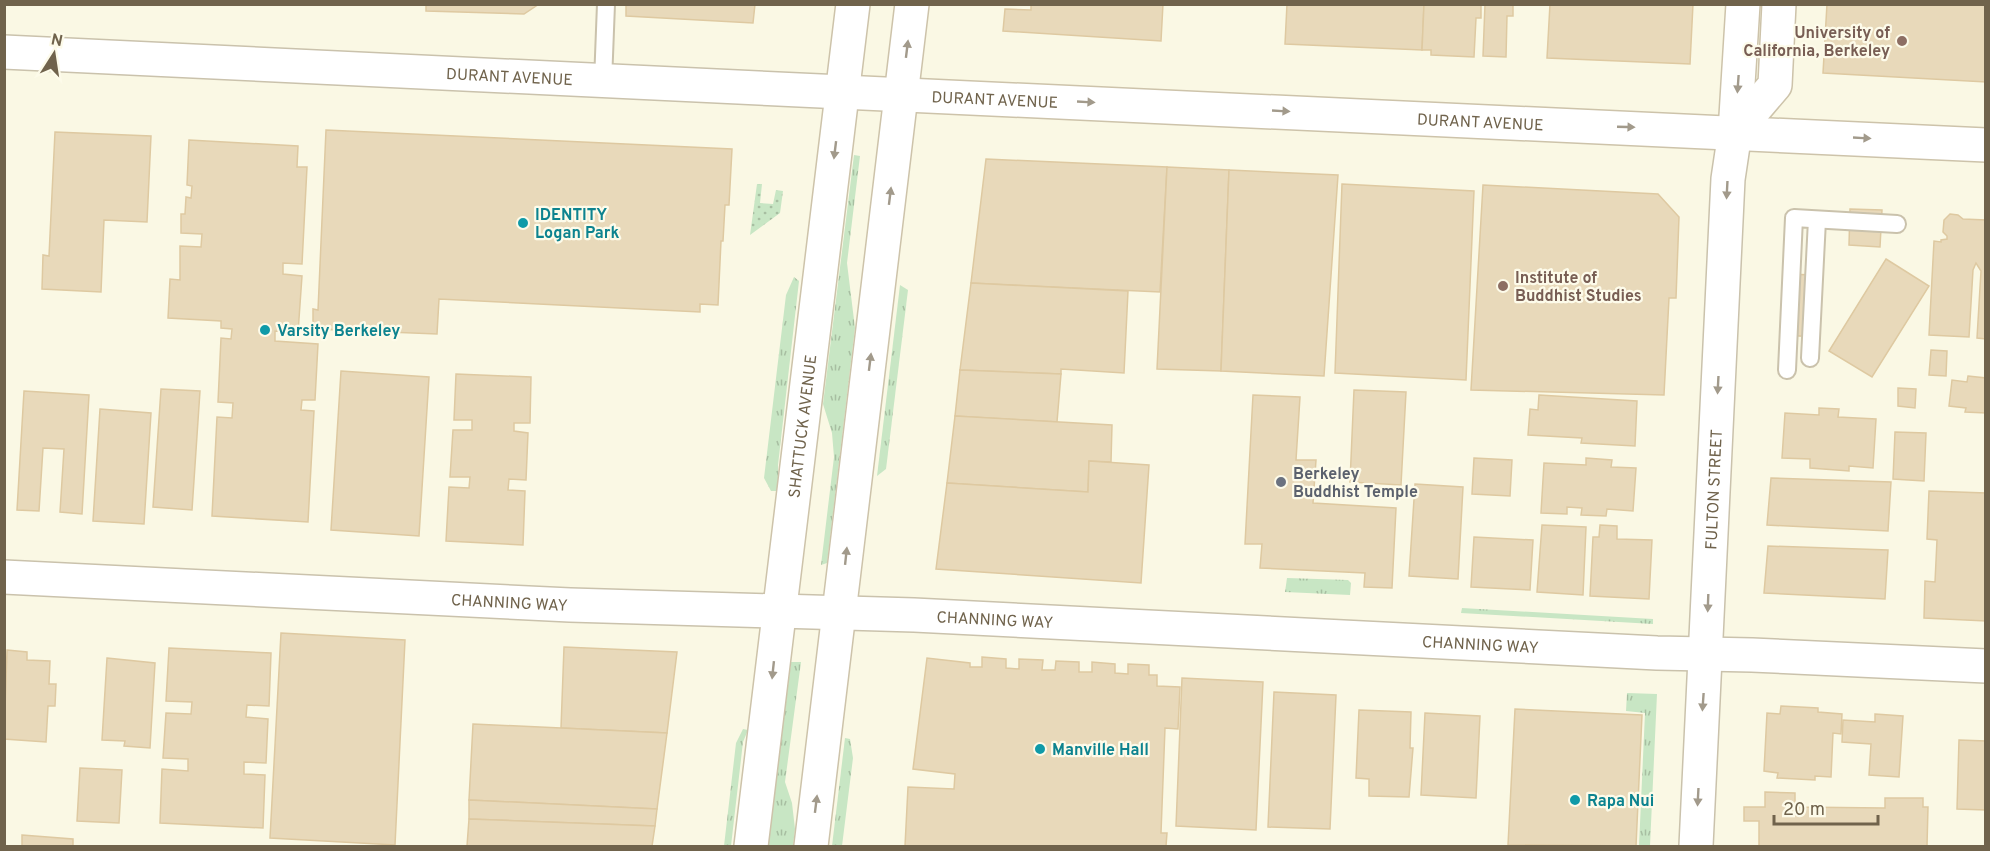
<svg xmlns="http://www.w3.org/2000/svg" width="1990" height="851" font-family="Overpass,sans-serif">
<defs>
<pattern id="grass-tufts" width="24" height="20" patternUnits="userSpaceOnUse" patternTransform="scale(1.5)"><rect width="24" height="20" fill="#c8e6c4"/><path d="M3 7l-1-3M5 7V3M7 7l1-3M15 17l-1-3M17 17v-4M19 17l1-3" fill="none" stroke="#a7bea1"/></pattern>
<pattern id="garden-dots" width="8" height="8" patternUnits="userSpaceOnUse" patternTransform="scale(1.5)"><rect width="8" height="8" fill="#c8e6c4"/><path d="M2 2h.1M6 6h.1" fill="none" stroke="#a7bea1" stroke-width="1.8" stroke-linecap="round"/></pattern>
</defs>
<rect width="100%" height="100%" fill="#faf8e4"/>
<!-- grass -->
<g fill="url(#grass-tufts)">
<polygon points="854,155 860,156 847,263 855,328 827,563 821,565 834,457 832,433 823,404"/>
<polygon points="794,277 799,281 778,465 778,491 771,491 764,478 786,295"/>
<polygon points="900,285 908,290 886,469 877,476"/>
<polygon points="1287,578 1348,580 1351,583 1350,595 1285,592"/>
<polygon points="1462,608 1653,619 1653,624 1461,613"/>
<polygon points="791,662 801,662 785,782 792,803 795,829 793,846 768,846"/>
<polygon points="1627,693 1657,694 1650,846 1639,846 1645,713 1626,711"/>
<polygon points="743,729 748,730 743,742 731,846 724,846 736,743"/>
<polygon points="845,738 850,739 853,758 842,846 832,846"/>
</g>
<!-- garden -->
<polygon fill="url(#garden-dots)" points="757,184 762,184 760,203 773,204 776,190 783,191 780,213 750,235"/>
<!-- building -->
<g fill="#e8d9ba" stroke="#dec9a1" stroke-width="1.5">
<polygon points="426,4 539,4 524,14 426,11"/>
<polygon points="626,4 755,4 753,23 626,16"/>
<polygon points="1031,4 1163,4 1161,41 1003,31 1005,9 1031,10"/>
<polygon points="1287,4 1424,4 1422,50 1285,44"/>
<polygon points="1424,4 1481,4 1481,18 1476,18 1474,57 1431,55 1431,50 1422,50"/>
<polygon points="1485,4 1513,4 1513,16 1507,16 1506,57 1483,56"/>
<polygon points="1550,4 1693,4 1690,64 1547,58"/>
<polygon points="1827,4 1986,4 1986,82 1823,73"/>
<polygon points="326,130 732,149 729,205 725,205 723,241 721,241 718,305 700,304 700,312 439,299 437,334 313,329 313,309 318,310"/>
<polygon points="55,132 151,136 147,222 104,220 101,292 42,289 43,255 49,256"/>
<polygon points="189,140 298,146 297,167 307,167 302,264 283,263 283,274 302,276 298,333 275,331 275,341 318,344 315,400 302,400 301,410 314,411 308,522 212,516 217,417 232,418 233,403 218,402 221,338 231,339 232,329 221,328 221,321 168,318 170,279 180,280 180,246 201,247 202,234 181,233 181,214 185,214 186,197 191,198 192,186 187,185"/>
<polygon points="986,159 1167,167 1160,292 971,283"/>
<polygon points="1167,167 1229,170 1221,371 1157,369"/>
<polygon points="1229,170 1338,175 1324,376 1221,371"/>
<polygon points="1342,184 1474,191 1466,380 1335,373"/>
<polygon points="1483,185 1658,194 1679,217 1676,298 1669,298 1664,395 1471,390"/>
<polygon points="1850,209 1882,210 1880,247 1849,245"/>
<polygon points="1950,214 1958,215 1963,219 1986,220 1986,339 1977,338 1981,271 1976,263 1973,270 1969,337 1929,335 1934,241 1941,242 1941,240 1947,239 1947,236 1943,232 1944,220"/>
<polygon points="1886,259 1929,286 1872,377 1829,351"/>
<polygon points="1784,274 1815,275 1818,337 1780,335"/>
<polygon points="971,283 1128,291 1124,373 1061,369 1061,374 960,370"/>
<polygon points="1931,350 1947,351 1946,376 1929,375"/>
<polygon points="960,370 1061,374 1057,422 955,416"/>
<polygon points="341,371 429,377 419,536 331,530"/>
<polygon points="456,374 531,377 530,423 514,423 514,431 528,433 526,480 509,479 508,490 525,491 523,545 446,541 449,487 469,488 470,477 450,477 453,430 472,430 472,420 454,420"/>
<polygon points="1968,376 1986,378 1986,413 1965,412 1966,408 1949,406 1952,380 1967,382"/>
<polygon points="1898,388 1916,389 1915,408 1898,406"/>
<polygon points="161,389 200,391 192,510 153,507"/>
<polygon points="1354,390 1406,392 1401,485 1350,482"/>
<polygon points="24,391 89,395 82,514 60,512 64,449 43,448 39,511 17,510"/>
<polygon points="1253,395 1300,397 1296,460 1316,460 1313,503 1396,508 1392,588 1364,587 1365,573 1260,568 1262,544 1245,544"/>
<polygon points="1539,395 1637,401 1635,446 1581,443 1582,438 1528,435 1530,409 1538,410"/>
<polygon points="1819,408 1839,409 1838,417 1876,419 1873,468 1849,466 1849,471 1810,468 1810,459 1782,458 1785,413 1819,415"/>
<polygon points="100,409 151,413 144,524 93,521"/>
<polygon points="955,416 1112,425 1111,462 1089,461 1088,492 947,483"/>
<polygon points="1895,432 1926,433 1924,481 1893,479"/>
<polygon points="1474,458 1512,460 1510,496 1472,494"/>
<polygon points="1586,458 1612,460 1611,467 1636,468 1633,511 1607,509 1606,516 1581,515 1582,508 1567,507 1567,514 1541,513 1544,463 1586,465"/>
<polygon points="1089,461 1149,465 1141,583 936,569 947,483 1088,492"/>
<polygon points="1771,478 1891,482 1888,531 1767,525"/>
<polygon points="1415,484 1463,487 1458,579 1409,576"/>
<polygon points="1929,491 1986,493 1986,621 1924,618 1925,581 1935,582 1937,540 1927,539"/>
<polygon points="1542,525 1586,527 1583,595 1537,592"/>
<polygon points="1600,525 1617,526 1617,539 1652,540 1649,599 1590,596 1593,537 1599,537"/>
<polygon points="1474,537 1533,540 1530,590 1471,587"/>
<polygon points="1768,546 1888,550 1885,599 1764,593"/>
<polygon points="281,633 405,640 395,845 270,838"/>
<polygon points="564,647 677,652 667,733 561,728"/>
<polygon points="169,648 271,653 269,706 247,705 246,717 268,719 266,763 244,762 244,774 265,775 263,828 160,823 162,769 188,771 188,759 163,758 166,713 191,714 192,702 166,701"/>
<polygon points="7,650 27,652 27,660 50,661 49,684 56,684 55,706 48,706 46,742 4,739"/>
<polygon points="982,657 1006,659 1006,668 1019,669 1019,659 1043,660 1042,670 1055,670 1056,661 1079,662 1079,672 1092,672 1092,662 1115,664 1115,673 1128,674 1128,664 1149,665 1149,675 1157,675 1157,686 1180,687 1178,729 1165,728 1161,833 1167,833 1166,846 905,846 908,787 954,789 955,774 913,769 927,658 970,663 970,667 982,667"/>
<polygon points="107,658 155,663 150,748 124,746 125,741 102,740"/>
<polygon points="1182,678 1263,682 1256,830 1176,826"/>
<polygon points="1274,692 1336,695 1330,829 1268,827"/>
<polygon points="1781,706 1818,708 1818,712 1842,714 1841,734 1833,733 1831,777 1815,776 1815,780 1777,778 1778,773 1764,771 1767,713 1780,714"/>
<polygon points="1515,709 1642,715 1636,846 1508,845"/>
<polygon points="1359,710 1411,712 1410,748 1413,748 1409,797 1369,796 1369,779 1356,778"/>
<polygon points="1425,713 1480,716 1476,798 1421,795"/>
<polygon points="1875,714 1903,716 1899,777 1869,775 1871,744 1842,742 1843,720 1875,722"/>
<polygon points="473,724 667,733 657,809 469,800"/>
<polygon points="1959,740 1986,741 1986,810 1957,809"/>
<polygon points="80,768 122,770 119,823 77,821"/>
<polygon points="1765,792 1795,793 1795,807 1885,808 1885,798 1923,798 1923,807 1928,807 1927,846 1759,846 1759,821 1744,821 1744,807 1765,807"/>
<polygon points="469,800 657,809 655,826 469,819"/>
<polygon points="469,819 655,826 652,846 467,846"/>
<polygon points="22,835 73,839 73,846 22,846"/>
</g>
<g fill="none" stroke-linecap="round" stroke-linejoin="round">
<!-- lane casing -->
<g stroke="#cac2ac" stroke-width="20">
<g id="lane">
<polyline points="603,82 606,4"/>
<polyline points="1810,358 1817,220"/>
<polyline points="1787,370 1794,218 1897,224"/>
</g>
</g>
<!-- street casing -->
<g stroke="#cac2ac" stroke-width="36">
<g id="street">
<path id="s1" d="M4 52 842 92"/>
<path id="s2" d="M4 577 570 605 914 615 1657 653 1752 655 1986 666"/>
<path id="s3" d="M1696 846 1728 179 1735 132"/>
</g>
</g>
<!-- secondary casing -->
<g stroke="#cdc3aa" stroke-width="36">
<g id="secondary">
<path id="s4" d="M842 92 1986 145"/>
<polyline points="1735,132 1775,85 1779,4"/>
<polyline points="1735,132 1743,4"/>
<path id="s5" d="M751 846 853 4"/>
<polyline points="811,846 912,4"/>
</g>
</g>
<!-- lane -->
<use href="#lane" stroke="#fff" stroke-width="16"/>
<!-- street -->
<use href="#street" stroke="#fff" stroke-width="33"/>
<!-- secondary -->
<use href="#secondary" stroke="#fff" stroke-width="33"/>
</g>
<!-- one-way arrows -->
<defs><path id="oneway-solid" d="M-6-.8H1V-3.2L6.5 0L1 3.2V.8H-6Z" transform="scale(1.5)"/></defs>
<g fill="#a29a8b">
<use href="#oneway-solid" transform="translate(907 49) rotate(-83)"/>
<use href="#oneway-solid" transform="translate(1738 84) rotate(94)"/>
<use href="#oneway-solid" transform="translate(1086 102) rotate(3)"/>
<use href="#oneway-solid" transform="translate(1281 111) rotate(3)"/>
<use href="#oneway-solid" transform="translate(1626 127) rotate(2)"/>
<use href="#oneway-solid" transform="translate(1862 138) rotate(3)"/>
<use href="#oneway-solid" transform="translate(835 150) rotate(97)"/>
<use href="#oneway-solid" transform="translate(1727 190) rotate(93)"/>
<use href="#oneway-solid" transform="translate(890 196) rotate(-83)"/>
<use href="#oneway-solid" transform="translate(870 362) rotate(-83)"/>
<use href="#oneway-solid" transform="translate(1718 385) rotate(93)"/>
<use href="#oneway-solid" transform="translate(846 556) rotate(-84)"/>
<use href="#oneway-solid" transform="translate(1708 603) rotate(92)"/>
<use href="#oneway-solid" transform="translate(773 670) rotate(96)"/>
<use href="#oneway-solid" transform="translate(1703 702) rotate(94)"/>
<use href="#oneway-solid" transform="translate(1698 797) rotate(93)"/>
<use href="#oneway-solid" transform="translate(816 804) rotate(-83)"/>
</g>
<!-- markers -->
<g fill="#8d6e63" stroke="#fdfbea" stroke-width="2">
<circle cx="1902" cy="41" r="6"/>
<circle cx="1503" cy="286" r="6"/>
</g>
<g fill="#0f9aa8" stroke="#fdfbea" stroke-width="2">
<circle cx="523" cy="223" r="6"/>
<circle cx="265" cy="330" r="6"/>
<circle cx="1040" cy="749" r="6"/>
<circle cx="1575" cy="800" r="6"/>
</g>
<circle fill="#6b7280" stroke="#fdfbea" stroke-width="2" cx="1281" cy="482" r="6"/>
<g text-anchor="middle" stroke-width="4.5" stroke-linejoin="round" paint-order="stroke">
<!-- education labels -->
<g font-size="16" font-weight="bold" fill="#785e54" stroke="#fdfbea" text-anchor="end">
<text x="1890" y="38">University of<tspan x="1890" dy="18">California, Berkeley</tspan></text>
<text x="1515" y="283" text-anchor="start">Institute of<tspan x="1515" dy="18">Buddhist Studies</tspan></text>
</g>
<!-- street labels -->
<g font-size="16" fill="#70634c" stroke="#fdfbea">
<text dy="6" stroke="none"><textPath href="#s1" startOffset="506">DURANT AVENUE</textPath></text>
<text dy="6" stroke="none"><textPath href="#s4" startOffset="153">DURANT AVENUE</textPath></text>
<text dy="6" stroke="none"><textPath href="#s4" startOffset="639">DURANT AVENUE</textPath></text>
<text dy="6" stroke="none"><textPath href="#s5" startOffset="423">SHATTUCK AVENUE</textPath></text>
<text dy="6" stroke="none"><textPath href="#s3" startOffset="357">FULTON STREET</textPath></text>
<text dy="6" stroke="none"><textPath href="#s2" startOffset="506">CHANNING WAY</textPath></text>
<text dy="6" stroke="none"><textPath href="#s2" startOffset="992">CHANNING WAY</textPath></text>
<text dy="6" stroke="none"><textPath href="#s2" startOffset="1478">CHANNING WAY</textPath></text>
</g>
<!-- culture labels -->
<g font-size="16" font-weight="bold" fill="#0d838f" stroke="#fdfbea" text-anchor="start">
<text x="535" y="220">IDENTITY<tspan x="535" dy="18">Logan Park</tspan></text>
<text x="277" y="336">Varsity Berkeley</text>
<text x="1052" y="755">Manville Hall</text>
<text x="1587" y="806">Rapa Nui</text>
</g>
<!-- worship labels -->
<g font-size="16" font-weight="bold" fill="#5b616d" stroke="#fdfbea" text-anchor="start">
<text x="1293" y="479">Berkeley<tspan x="1293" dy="18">Buddhist Temple</tspan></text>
</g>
</g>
<!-- border -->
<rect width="1990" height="851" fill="none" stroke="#70634c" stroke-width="12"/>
<!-- north arrow -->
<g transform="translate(54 54) rotate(12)" stroke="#fdfbea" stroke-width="4.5" paint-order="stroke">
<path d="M0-4.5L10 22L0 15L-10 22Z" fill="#70634c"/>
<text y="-9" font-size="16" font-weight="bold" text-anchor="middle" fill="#70634c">N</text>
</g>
<!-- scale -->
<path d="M1774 815v9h104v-9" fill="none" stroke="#70634c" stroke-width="3"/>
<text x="1783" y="815" font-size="18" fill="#70634c" stroke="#fdfbea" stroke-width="4.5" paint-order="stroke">20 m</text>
</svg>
